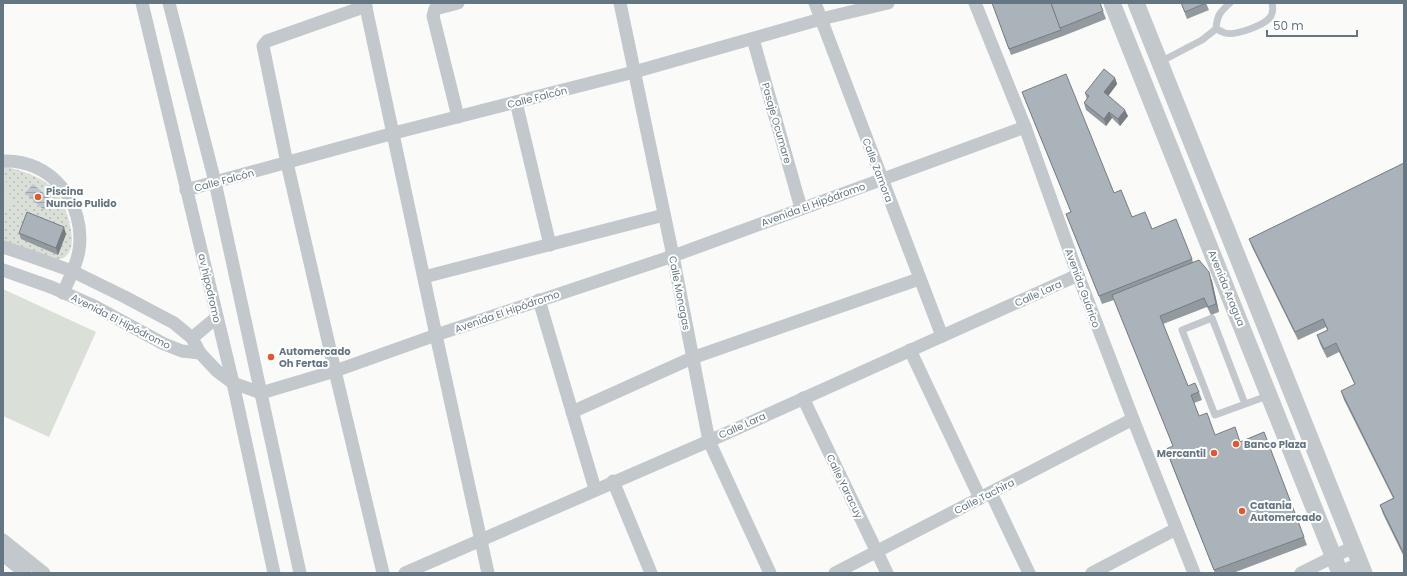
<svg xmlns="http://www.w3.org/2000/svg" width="1407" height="576" font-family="Poppins,sans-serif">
<defs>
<pattern id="grass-dots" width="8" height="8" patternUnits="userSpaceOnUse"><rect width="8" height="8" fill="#dadfd7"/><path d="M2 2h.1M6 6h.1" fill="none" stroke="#b4b9b4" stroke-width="1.8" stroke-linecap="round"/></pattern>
<pattern id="water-rules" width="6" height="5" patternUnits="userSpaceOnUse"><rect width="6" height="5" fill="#bbc7cb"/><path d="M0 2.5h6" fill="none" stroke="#9ca6aa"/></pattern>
</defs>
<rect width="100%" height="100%" fill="#fafaf8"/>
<!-- grass -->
<path fill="url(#grass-dots)" d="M3 166C20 170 37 175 51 186 64 196 81 244 66 256 65 258 60 259 58 260L3 241Z"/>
<!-- garden -->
<g fill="#dadfd7">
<polygon points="3,171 13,206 3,208"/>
<polygon points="3,289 96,332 49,437 3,416"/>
</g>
<!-- water -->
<polygon fill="url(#water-rules)" points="33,184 52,200 44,210 25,193"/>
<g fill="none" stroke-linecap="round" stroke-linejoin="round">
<!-- service -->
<g stroke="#c3c8cc" stroke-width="7">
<path d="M1216 29C1219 30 1222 32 1225 33 1235 36 1266 25 1271 16 1273 12 1273 7 1272 3"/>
<path d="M1160 62 1202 40 1216 29C1217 15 1220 12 1230 3"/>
<polyline points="1245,404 1212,318 1182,330 1215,415 1270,395"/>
</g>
<!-- minor -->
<g stroke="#c3c8cc" stroke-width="13">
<polyline points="142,3 233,383 274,573"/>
<polyline points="169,3 215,182 300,573"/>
<polyline points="365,3 436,335 488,573"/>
<polyline points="458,3 435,9 433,16 458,117"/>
<polyline points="620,3 673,256 709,441 770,573"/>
<polyline points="815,3 942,336"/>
<polyline points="975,3 1025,127 1078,275 1133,419 1194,573"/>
<polyline points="366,6 267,41 263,46 287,163 335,371 383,573"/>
<polyline points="753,39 801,208"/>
<polyline points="516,102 550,245"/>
<path d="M3 161C51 159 86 203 79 250 77 265 69 279 63 293"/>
<polyline points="186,190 394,133 634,72 821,19 888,3"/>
<polyline points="3,247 30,256 72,271 125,297 174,323 192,338 200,353"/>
<polyline points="3,270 51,287 94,306 164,344 182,351 200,353 217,371 233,383 261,393 335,371 436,335 673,256 1025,127"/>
<polyline points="424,277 664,215"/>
<polyline points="539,300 595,489"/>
<polyline points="192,338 217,317"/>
<polyline points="910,350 980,498"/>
<polyline points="803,398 887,573"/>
<polyline points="572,412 692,358 919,279"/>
<polyline points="613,481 651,573"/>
<polyline points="991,493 1029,573"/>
<polyline points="3,540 44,573"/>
<polyline points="3,555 25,573"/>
<polyline points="405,573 709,441 1078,275"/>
<polyline points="835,573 1133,419"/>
<polyline points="1092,573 1176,529"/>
<polyline points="1301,573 1353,547"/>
<polyline points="1340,573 1359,563"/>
</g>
<!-- tertiary -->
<g stroke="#c3c8cc" stroke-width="17">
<polyline points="1112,3 1340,573"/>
<polyline points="1136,3 1364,573"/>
</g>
</g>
<!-- wall -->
<g fill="#929a9f">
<polygon points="992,3 1103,11 1106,19 1063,36 1011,55"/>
<polygon points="1181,3 1206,3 1209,10 1187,19"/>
<polygon points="1115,78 1117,84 1108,96 1128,116 1120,126 1112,118 1106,126 1086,110 1084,103 1087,99 1085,93"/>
<polygon points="1022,92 1114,193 1132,217 1152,229 1192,259 1193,262 1212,281 1219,312 1211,315 1207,307 1163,324 1188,386 1199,392 1202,400 1194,403 1199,416 1215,435 1240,442 1264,432 1307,545 1233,573 1215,573 1169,458 1173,446 1114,300 1102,304 1066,214 1071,212"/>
<polygon points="1404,163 1404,557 1383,514 1380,505 1393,498 1344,400 1341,391 1355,385 1339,352 1327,358 1320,344 1317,335 1327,330 1326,327 1298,340 1252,247 1249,239"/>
<polygon points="19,233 66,234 58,255 21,239"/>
</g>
<!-- shaded-wall -->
<g fill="#777d82">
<polygon points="1115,78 1117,84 1106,99 1104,92"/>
<polygon points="1125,110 1128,116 1120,126 1118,119"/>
<polygon points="1109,112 1112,118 1106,126 1104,119"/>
<polygon points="64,227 66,234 58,255 56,248"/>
<polygon points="1209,272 1212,281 1219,312 1216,304"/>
</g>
<!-- building -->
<g fill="#aab3b9" stroke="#777d82">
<polygon points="992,3 1051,3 1061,30 1009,49"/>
<polygon points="1051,3 1100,3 1103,11 1060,28"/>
<polygon points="1181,3 1206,3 1185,12"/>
<polygon points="1104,69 1115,78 1104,92 1125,110 1118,119 1109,112 1104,119 1084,103 1089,96 1085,93"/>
<polygon points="1066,74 1114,193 1121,190 1132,217 1145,212 1152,229 1176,219 1192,259 1099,296 1066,214 1071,212 1022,92"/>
<polygon points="1404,163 1404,554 1380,505 1394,498 1341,391 1355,384 1336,343 1324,349 1317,335 1328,330 1323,319 1295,332 1249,239"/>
<polygon points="27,212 64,227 56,248 19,233"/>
<polygon points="1199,260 1209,272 1216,304 1208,307 1204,298 1160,316 1188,386 1195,383 1199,392 1191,395 1199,416 1207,413 1215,435 1235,427 1240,442 1264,432 1304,537 1214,570 1166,449 1173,446 1112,295"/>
</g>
<!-- markers -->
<g fill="#e4572e" stroke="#fff" stroke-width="1.5">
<circle cx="38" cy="197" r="4"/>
<circle cx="271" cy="357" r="4"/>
<circle cx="1236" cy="444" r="4"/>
<circle cx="1214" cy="453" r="4"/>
<circle cx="1242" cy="511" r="4"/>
</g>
<g text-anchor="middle" stroke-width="4" stroke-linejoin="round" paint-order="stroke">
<!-- street labels -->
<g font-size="10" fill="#657683" stroke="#fff">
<text transform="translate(537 97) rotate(-14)" y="4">Calle Falcón</text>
<text transform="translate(777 123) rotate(74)" y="4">Pasaje Ocumare</text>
<text transform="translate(878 170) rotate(69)" y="4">Calle Zamora</text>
<text transform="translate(224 180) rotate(-15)" y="4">Calle Falcón</text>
<text transform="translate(813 204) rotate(-20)" y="4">Avenida El Hipódromo</text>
<text transform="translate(210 288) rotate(77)" y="4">av hipodromo</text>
<text transform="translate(1083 288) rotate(70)" y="4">Avenida Guárico</text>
<text transform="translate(1227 288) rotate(68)" y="4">Avenida Aragua</text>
<text transform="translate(680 293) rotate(79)" y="4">Calle Monagas</text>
<text transform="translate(1038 293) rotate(-24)" y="4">Calle Lara</text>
<text transform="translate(507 311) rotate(-19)" y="4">Avenida El Hipódromo</text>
<text transform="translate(121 321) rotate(27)" y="4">Avenida El Hipódromo</text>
<text transform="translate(742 425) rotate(-24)" y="4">Calle Lara</text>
<text transform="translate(845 486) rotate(64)" y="4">Calle Yaracuy</text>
<text transform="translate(984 496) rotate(-27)" y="4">Calle Tachira</text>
</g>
<!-- poi labels -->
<g font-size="10" font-weight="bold" fill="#657683" stroke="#fff" text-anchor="start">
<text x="46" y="195">Piscina<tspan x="46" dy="12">Nuncio Pulido</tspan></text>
<text x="279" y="355">Automercado<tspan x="279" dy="12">Oh Fertas</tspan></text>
<text x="1244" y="448">Banco Plaza</text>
<text x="1206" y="457" text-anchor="end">Mercantil</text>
<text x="1250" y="509">Catania<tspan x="1250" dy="12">Automercado</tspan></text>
</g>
</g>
<!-- border -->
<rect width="1407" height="576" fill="none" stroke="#657683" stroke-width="8"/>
<!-- scale -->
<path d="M1267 30v6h90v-6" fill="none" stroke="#657683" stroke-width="2"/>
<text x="1273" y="30" font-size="12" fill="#657683" stroke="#ffffff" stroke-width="3" paint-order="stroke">50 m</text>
</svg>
